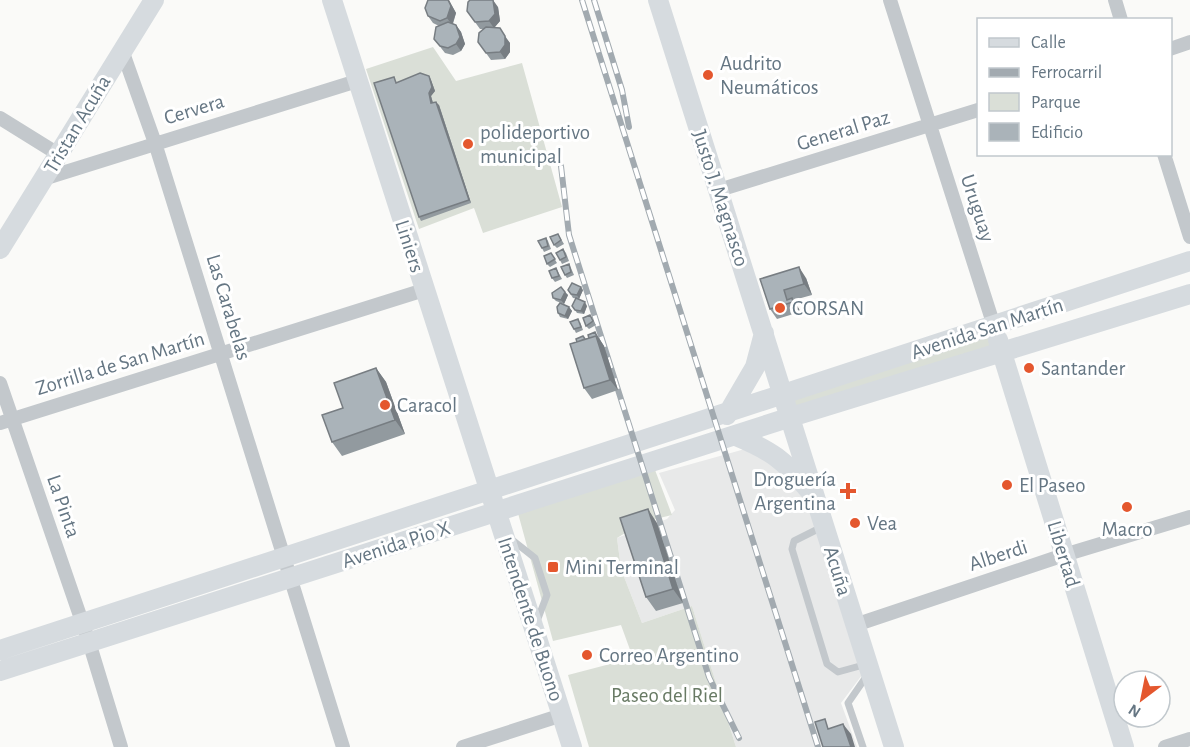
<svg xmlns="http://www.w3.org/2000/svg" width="1190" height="747" viewBox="0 0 1190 747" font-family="'Alegreya Sans',sans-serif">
  <rect width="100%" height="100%" fill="#fafaf8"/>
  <!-- built -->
  <path fill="#e8e9e9" d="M745,449L764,455L808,500L862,675L841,703L857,747H736L692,606L642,623L621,569L617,538L667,519L675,510L659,473Z"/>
  <!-- green -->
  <path fill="#dadfd7" d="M433,47L456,81L522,63L562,207L483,233L474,208L419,229L366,69Z
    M994,326L1002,353L791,417L784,395Z
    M652,462L672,515L643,522L617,538L621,569L642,623L692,606L736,747H589L568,675L633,658L621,625L553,641L516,506Z"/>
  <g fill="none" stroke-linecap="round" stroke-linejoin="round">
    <!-- lane -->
    <path stroke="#c3c8cc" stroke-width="7" d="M822,527L794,541L792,549L827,664L838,672L867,664
      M511,539L535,558L547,595L537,621
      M863,747L848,703L868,674"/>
    <!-- street -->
    <path stroke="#c3c8cc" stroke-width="14" d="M890,0L994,326
      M1115,0L1121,20
      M1170,49L1190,42
      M122,50L155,143L343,747
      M0,118L58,154
      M1164,154L1190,237
      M43,179L357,81
      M719,190L978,110
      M0,383L89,642L121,747
      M0,423L424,290
      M855,625L1064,555L1190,517
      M463,747L562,715
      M1165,747L1190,739"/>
    <!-- secondary -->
    <path stroke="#d6dbdf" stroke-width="20" d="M332,0L572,747
      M658,0L894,747
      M0,249L154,0
      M998,340L1124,747
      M727,415L755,367L764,333
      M736,436C772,451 784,460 809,490
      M0,650L1190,261
      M0,671L791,417L1190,294"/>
    <defs>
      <path id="rail" d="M582,0L818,747
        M594,0L622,90L629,127
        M561,166L569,235L709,677L739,738"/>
    </defs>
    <!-- rail casing -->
    <use href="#rail" stroke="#a2aab0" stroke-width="6"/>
    <!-- rail -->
    <use href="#rail" stroke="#fff" stroke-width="4" stroke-dasharray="11" stroke-linecap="butt"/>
  </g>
  <!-- wall -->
  <path fill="#929a9f" d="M452,6L456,13L453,24L456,25L461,32L465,44L461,51L453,55L445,53L434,39L439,26L433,23L428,16Z
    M498,7L500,21L494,28L510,43V52L505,59L491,60L478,42L484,29H480L467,11Z
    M429,76L431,80L435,91L431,96L433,103L439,105L471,203L421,221L419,217L396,81L397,83Z
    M558,234L564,244L557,248L554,245Z
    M546,238L548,241L551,249L544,252L542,248Z
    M563,249L566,253L569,261L562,264L560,260Z
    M551,253L557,263L550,267L547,264Z
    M569,264L571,268L574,275L567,278L565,275Z
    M556,268L562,279L555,282L552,278Z
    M806,278L812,295L794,300L799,309L800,312L777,319L770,309L760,279Z
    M568,290H583L579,299L573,298Z
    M565,292L568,295L564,304L556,301L553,298Z
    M572,306H587L584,314L577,313Z
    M569,307L572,311L568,319L560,317L558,313Z
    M590,315L596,325L589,329L586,326Z
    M580,322L583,330L576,333L574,329Z
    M595,332L604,346L618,390L592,399L584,388L585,339L589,338Z
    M376,368L386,382L405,434L342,456L332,442L343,408Z
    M657,523L683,603L656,611L646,597Z"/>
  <!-- shaded-wall -->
  <path fill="#777d82" d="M449,0L456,13L452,25L447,18Z
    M493,0L498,7L500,21L494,28L489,21Z
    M456,25L461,32L465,44L461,51L456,44Z
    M505,36L510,43V52L505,59L500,52Z
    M429,76L431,80L435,91L431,96L434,107L431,103L429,93Z
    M436,102L439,105L471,203L469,200Z
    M799,267L806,278L812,295L804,284Z
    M581,287L583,290L579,299L577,295Z
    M565,292L568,295L564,304L561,300Z
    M792,298L799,309L800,312L793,302Z
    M585,302L587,306L584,314L581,311Z
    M569,307L572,311L568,319L565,316Z
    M595,332L604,346L618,390L610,380Z
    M376,368L386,382L405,434L395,420Z
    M648,509L657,523L683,603L673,589Z
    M843,724L851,734L855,747H851Z"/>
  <!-- building -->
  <path fill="#aab3b9" stroke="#777d82" stroke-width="1.5" d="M428,0H448L451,6L447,18L440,21L428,16L425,8Z
    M470,0H493L495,14L489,21L475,22L467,11L468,2Z
    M448,22L456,25L460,37L456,44L448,48L440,46L434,39L436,27Z
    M486,27L500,28L505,36V45L500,52L486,53L478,42L479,33Z
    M420,73L429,76L432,87L429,93L431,103L436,102L469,200L419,217L374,83L394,77L396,83Z
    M558,234L561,240L554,245L550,237Z
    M546,238L548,246L542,248L538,241Z
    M563,249L566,257L560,260L556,253Z
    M551,253L555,259L547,264L544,256Z
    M569,264L571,272L565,275L561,267Z
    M799,267L804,284L784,290L787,300L792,298L793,302L770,309L760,279Z
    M556,268L559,276L552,278L549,271Z
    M572,283L581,287L577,295L571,294L568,290Z
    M561,287L565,292L561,300L553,298L552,293Z
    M576,298L585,302L581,311L575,310L572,306Z
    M560,303L569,307L565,316L558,313L557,307Z
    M590,315L593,321L586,326L583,318Z
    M578,319L581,327L574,329L570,322Z
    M595,332L597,337L596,336L589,338L588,335Z
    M583,336L585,339L577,342L576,339Z
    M596,336L610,380L584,388L570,344Z
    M376,368L395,420L332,442L322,415L343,408L334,383Z
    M648,509L673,589L646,597L620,518Z
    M825,719L828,729L843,724L851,747H823L815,722Z"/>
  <!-- markers -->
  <g fill="#e4572e" stroke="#fff" stroke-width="2">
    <circle cx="708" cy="75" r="6"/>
    <circle cx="468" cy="144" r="6"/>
    <circle cx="780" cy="308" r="6"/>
    <circle cx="1029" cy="368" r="6"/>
    <circle cx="385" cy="405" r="6"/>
    <circle cx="1007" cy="485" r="6"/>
    <path d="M845 482h6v6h6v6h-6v6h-6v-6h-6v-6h6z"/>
    <circle cx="1127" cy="507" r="6"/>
    <circle cx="855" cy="523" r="6"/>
    <rect x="547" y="561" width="12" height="12" rx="3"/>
    <circle cx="587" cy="655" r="6"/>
  </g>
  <g text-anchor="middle" stroke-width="6" stroke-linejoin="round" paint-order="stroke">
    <!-- poi labels -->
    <g font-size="21" fill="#657683" stroke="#fff" text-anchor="start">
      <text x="720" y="70">Audrito<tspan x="720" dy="24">Neumáticos</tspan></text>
      <text x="480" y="139">polideportivo<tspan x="480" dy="24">municipal</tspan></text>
      <text x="792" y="315">CORSAN</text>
      <text x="1041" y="375">Santander</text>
      <text x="397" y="412">Caracol</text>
      <text x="836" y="486" text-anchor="end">Droguería<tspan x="836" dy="24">Argentina</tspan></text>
      <text x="1019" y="492">El Paseo</text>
      <text x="867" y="530">Vea</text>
      <text x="1127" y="536" text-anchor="middle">Macro</text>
      <text x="565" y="574">Mini Terminal</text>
      <text x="599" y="662">Correo Argentino</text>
    </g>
    <!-- street labels -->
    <g font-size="21" fill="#657683" stroke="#fff">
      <text transform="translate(194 109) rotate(-17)" y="7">Cervera</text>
      <text transform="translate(77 124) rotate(-59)" y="7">Tristan Acuña</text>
      <text transform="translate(843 130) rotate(-17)" y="7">General Paz</text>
      <text transform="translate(721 198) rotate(72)" y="7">Justo J. Magnasco</text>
      <text transform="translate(978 208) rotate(72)" y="7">Uruguay</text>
      <text transform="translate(410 246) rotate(72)" y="7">Liniers</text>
      <text transform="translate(229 307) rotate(73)" y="7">Las Carabelas</text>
      <text transform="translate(987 328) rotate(-18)" y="7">Avenida San Martín</text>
      <text transform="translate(120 363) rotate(-17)" y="7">Zorrilla de San Martín</text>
      <text transform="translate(64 506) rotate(71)" y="7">La Pinta</text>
      <text transform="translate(396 544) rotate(-18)" y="7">Avenida Pio X</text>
      <text transform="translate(1064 554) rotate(73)" y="7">Libertad</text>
      <text transform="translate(998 555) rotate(-18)" y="7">Alberdi</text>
      <text transform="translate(838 571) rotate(73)" y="7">Acuña</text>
      <text transform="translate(531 619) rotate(72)" y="7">Intendente de Buono</text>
    </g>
    <!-- park labels -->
    <g font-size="21" fill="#687a64" stroke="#fff">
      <text x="667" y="702">Paseo del Riel</text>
    </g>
  </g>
  <!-- legend -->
  <rect x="977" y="18" width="195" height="138" fill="#ffffff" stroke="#c1c8cd" stroke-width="1.5"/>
  <rect x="989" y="38" width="30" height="9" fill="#d6dbdf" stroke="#c1c8cd" stroke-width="1.5"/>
  <text x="1031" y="48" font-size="18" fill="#657683">Calle</text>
  <rect x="989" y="68" width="30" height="9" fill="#a2aab0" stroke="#c1c8cd" stroke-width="1.5"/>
  <text x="1031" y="78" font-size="18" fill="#657683">Ferrocarril</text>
  <rect x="989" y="93" width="30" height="18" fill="#dadfd7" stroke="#c1c8cd" stroke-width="1.5"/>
  <text x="1031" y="108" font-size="18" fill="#657683">Parque</text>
  <rect x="989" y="123" width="30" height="18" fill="#aab3b9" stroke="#c1c8cd" stroke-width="1.5"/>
  <text x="1031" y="138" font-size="18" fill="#657683">Edificio</text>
  <!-- north arrow -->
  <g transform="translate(1142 699) rotate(212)"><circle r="28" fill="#ffffff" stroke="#c1c8cd" stroke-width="1.5"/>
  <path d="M0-4.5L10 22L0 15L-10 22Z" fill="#e4572e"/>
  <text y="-9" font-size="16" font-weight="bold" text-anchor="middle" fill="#657683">N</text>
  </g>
</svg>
